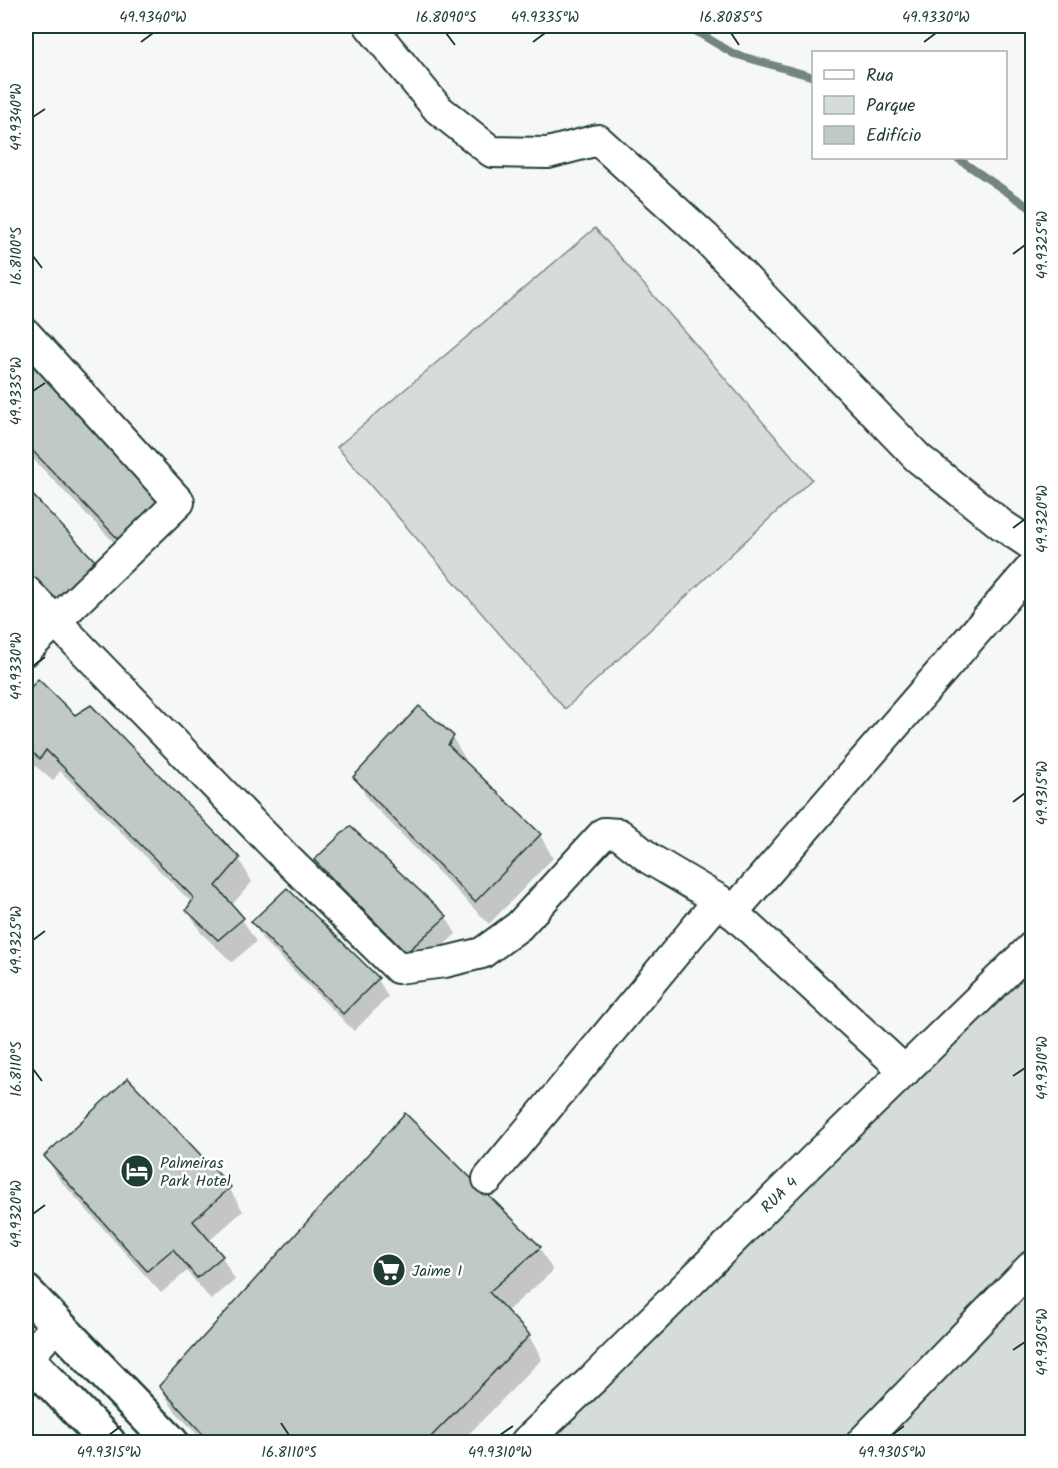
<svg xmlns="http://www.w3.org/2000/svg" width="1058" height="1468" viewBox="0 0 1058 1468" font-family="Kalam,sans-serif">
  <rect width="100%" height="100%" fill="#f6f7f7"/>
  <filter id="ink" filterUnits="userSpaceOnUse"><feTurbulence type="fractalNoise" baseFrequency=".0167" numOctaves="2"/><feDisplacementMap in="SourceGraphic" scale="12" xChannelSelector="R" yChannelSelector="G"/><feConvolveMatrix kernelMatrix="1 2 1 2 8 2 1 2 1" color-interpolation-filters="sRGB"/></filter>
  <g filter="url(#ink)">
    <!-- green -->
    <path fill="#d6dcdb" stroke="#7a8c88" stroke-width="1.5" d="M595,228L812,479L565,709L337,447Z
      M1032,943V1442H547L905,1071Z"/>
    <!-- shadow -->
    <path fill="#0003" d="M29,361L135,564L26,452V364Z
      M26,490L97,565L111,588L71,630L26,584Z
      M26,615L36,625L49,648L26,673Z
      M38,682L75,717L239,859L252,882L231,906L242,919L256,942L232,962L201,933L188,910L192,903L60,771L53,781L26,758V696Z
      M452,737L466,760L464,763L540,835L553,858L489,924L368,800L355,777Z
      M316,860L446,917L456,934L417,969L326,878Z
      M253,922L378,979L388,997L354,1031L263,940Z
      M46,1156L229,1188L243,1211L209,1241L222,1257L235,1280L211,1300L187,1271L161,1293L59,1179Z
      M540,1248L553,1271L506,1312L529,1336L542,1359L461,1442H204L174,1410L160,1387Z"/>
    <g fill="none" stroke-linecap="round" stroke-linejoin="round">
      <!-- stream -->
      <path stroke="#72857f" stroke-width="8" d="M687,26L734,54L814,77
        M957,158L1032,209"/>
    </g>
    <!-- building -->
    <path fill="#c0c9c6" stroke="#1f3d34" stroke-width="1.5" d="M29,359L163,498L121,542L26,444V362Z
      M26,488L98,564L57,608L26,576Z
      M26,613L37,625L26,637Z
      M38,679L75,715L91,705L240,858L216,886L244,918L218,940L186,910L194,898L46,750L40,759L26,747V693Z
      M419,706L454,736L448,745L541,834L475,902L353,777Z
      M350,826L447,916L406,953L314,860Z
      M287,888L379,978L343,1014L251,922Z
      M128,1078L231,1187L193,1221L223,1256L197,1278L173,1249L147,1271L44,1156Z
      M405,1113L541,1247L489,1292L530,1335L426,1442H210L159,1386Z"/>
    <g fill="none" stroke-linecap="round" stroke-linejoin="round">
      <defs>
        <g id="minor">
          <path d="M370,26L438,109L492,152L548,153L598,140L705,237L918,458L1002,525L1032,545"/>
          <path d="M26,334L179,502L26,650"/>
          <path d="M26,591L289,861L398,968L445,962L482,953L519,926L604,833L619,834L650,859L719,900L905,1071"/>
          <path d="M732,913L1032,567"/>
          <path d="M488,1179L719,900"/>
          <path d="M26,1359L57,1325"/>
          <path id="s1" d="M526,1442L594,1378L815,1158L1032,947"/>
          <path d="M862,1442L1032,1266"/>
        </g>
        <path id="major" d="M26,1292L171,1442
          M26,1357L108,1442"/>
      </defs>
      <!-- minor casing -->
      <use href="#minor" stroke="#1f3d34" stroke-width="34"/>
      <!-- major casing -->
      <use href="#major" stroke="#1f3d34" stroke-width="38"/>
      <!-- minor -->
      <use href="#minor" stroke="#fff" stroke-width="30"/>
      <!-- major -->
      <use href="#major" stroke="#fff" stroke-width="33"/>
    </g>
  </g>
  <!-- ticks -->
  <path fill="none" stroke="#1f3d34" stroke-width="2" d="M446,33L455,45M731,33L739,45M141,42L153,33M533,42L545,33M924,42L936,33M33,117L45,109M1013,254L1025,245M33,256L42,268M33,391L45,383M1013,528L1025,519M33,666L45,657M1013,802L1025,793M33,940L45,931M33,1069L42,1081M1013,1076L1025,1068M33,1214L45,1205M1013,1350L1025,1342M281,1423L289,1435M109,1435L121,1426M500,1435L513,1426M892,1435L904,1426"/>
  <!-- icons -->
  <defs>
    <symbol id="hotel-disc" viewBox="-11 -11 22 22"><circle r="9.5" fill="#1f3d34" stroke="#fff"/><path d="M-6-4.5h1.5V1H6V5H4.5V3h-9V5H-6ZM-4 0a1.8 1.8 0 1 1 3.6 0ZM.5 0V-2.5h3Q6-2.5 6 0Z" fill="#fff"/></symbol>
    <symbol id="supermarket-disc" viewBox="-11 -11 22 22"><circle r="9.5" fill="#1f3d34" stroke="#fff"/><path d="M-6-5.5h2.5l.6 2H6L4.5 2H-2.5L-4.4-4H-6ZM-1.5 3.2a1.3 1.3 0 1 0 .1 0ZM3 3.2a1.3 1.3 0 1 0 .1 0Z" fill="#fff"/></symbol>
  </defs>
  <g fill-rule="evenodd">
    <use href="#hotel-disc" x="118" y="1152" width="38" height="38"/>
    <use href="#supermarket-disc" x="370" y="1251" width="38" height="38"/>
  </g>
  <g text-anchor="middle" stroke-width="5" stroke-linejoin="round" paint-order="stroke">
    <!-- poi labels -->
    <g font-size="16" fill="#1f3d34" stroke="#fff" text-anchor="start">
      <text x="160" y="1168">Palmeiras<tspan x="160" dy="18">Park Hotel</tspan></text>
      <text x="412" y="1276">Jaime I</text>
    </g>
    <!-- street labels -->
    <g font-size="16" fill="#1f3d34" stroke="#fff">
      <text dy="6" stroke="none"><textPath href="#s1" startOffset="354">RUA 4</textPath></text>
    </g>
  </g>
  <!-- margin -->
  <rect width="1058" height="1468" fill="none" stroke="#fff" stroke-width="66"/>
  <!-- legend -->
  <rect x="812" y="51" width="195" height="108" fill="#ffffff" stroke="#a5b1ae" stroke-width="1.5"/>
  <rect x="824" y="70" width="30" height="9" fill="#ffffff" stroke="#a5b1ae" stroke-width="1.5"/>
  <text x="866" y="81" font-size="18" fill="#1f3d34">Rua</text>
  <rect x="824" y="96" width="30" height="18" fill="#d6dcdb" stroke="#a5b1ae" stroke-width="1.5"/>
  <text x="866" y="111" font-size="18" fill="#1f3d34">Parque</text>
  <rect x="824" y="126" width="30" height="18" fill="#c0c9c6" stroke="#a5b1ae" stroke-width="1.5"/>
  <text x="866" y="141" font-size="18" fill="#1f3d34">Edifício</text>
  <rect x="33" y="33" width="992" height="1402" fill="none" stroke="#1f3d34" stroke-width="2"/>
  <g font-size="15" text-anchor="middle" fill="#1f3d34">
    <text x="153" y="22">49.9340°W</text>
    <text x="446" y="22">16.8090°S</text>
    <text x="545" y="22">49.9335°W</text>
    <text x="731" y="22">16.8085°S</text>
    <text x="936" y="22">49.9330°W</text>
    <text transform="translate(16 117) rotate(-90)" y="5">49.9340°W</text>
    <text transform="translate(1042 245) rotate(-90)" y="5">49.9325°W</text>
    <text transform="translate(16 256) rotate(-90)" y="5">16.8100°S</text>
    <text transform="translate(16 391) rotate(-90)" y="5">49.9335°W</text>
    <text transform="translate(1042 519) rotate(-90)" y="5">49.9320°W</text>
    <text transform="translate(16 666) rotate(-90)" y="5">49.9330°W</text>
    <text transform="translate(1042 793) rotate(-90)" y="5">49.9315°W</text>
    <text transform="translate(16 940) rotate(-90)" y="5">49.9325°W</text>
    <text transform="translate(1042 1068) rotate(-90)" y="5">49.9310°W</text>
    <text transform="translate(16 1069) rotate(-90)" y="5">16.8110°S</text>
    <text transform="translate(16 1214) rotate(-90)" y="5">49.9320°W</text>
    <text transform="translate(1042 1342) rotate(-90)" y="5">49.9305°W</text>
    <text x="109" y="1457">49.9315°W</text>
    <text x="289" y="1457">16.8110°S</text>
    <text x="500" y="1457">49.9310°W</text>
    <text x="892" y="1457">49.9305°W</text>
  </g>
</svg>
